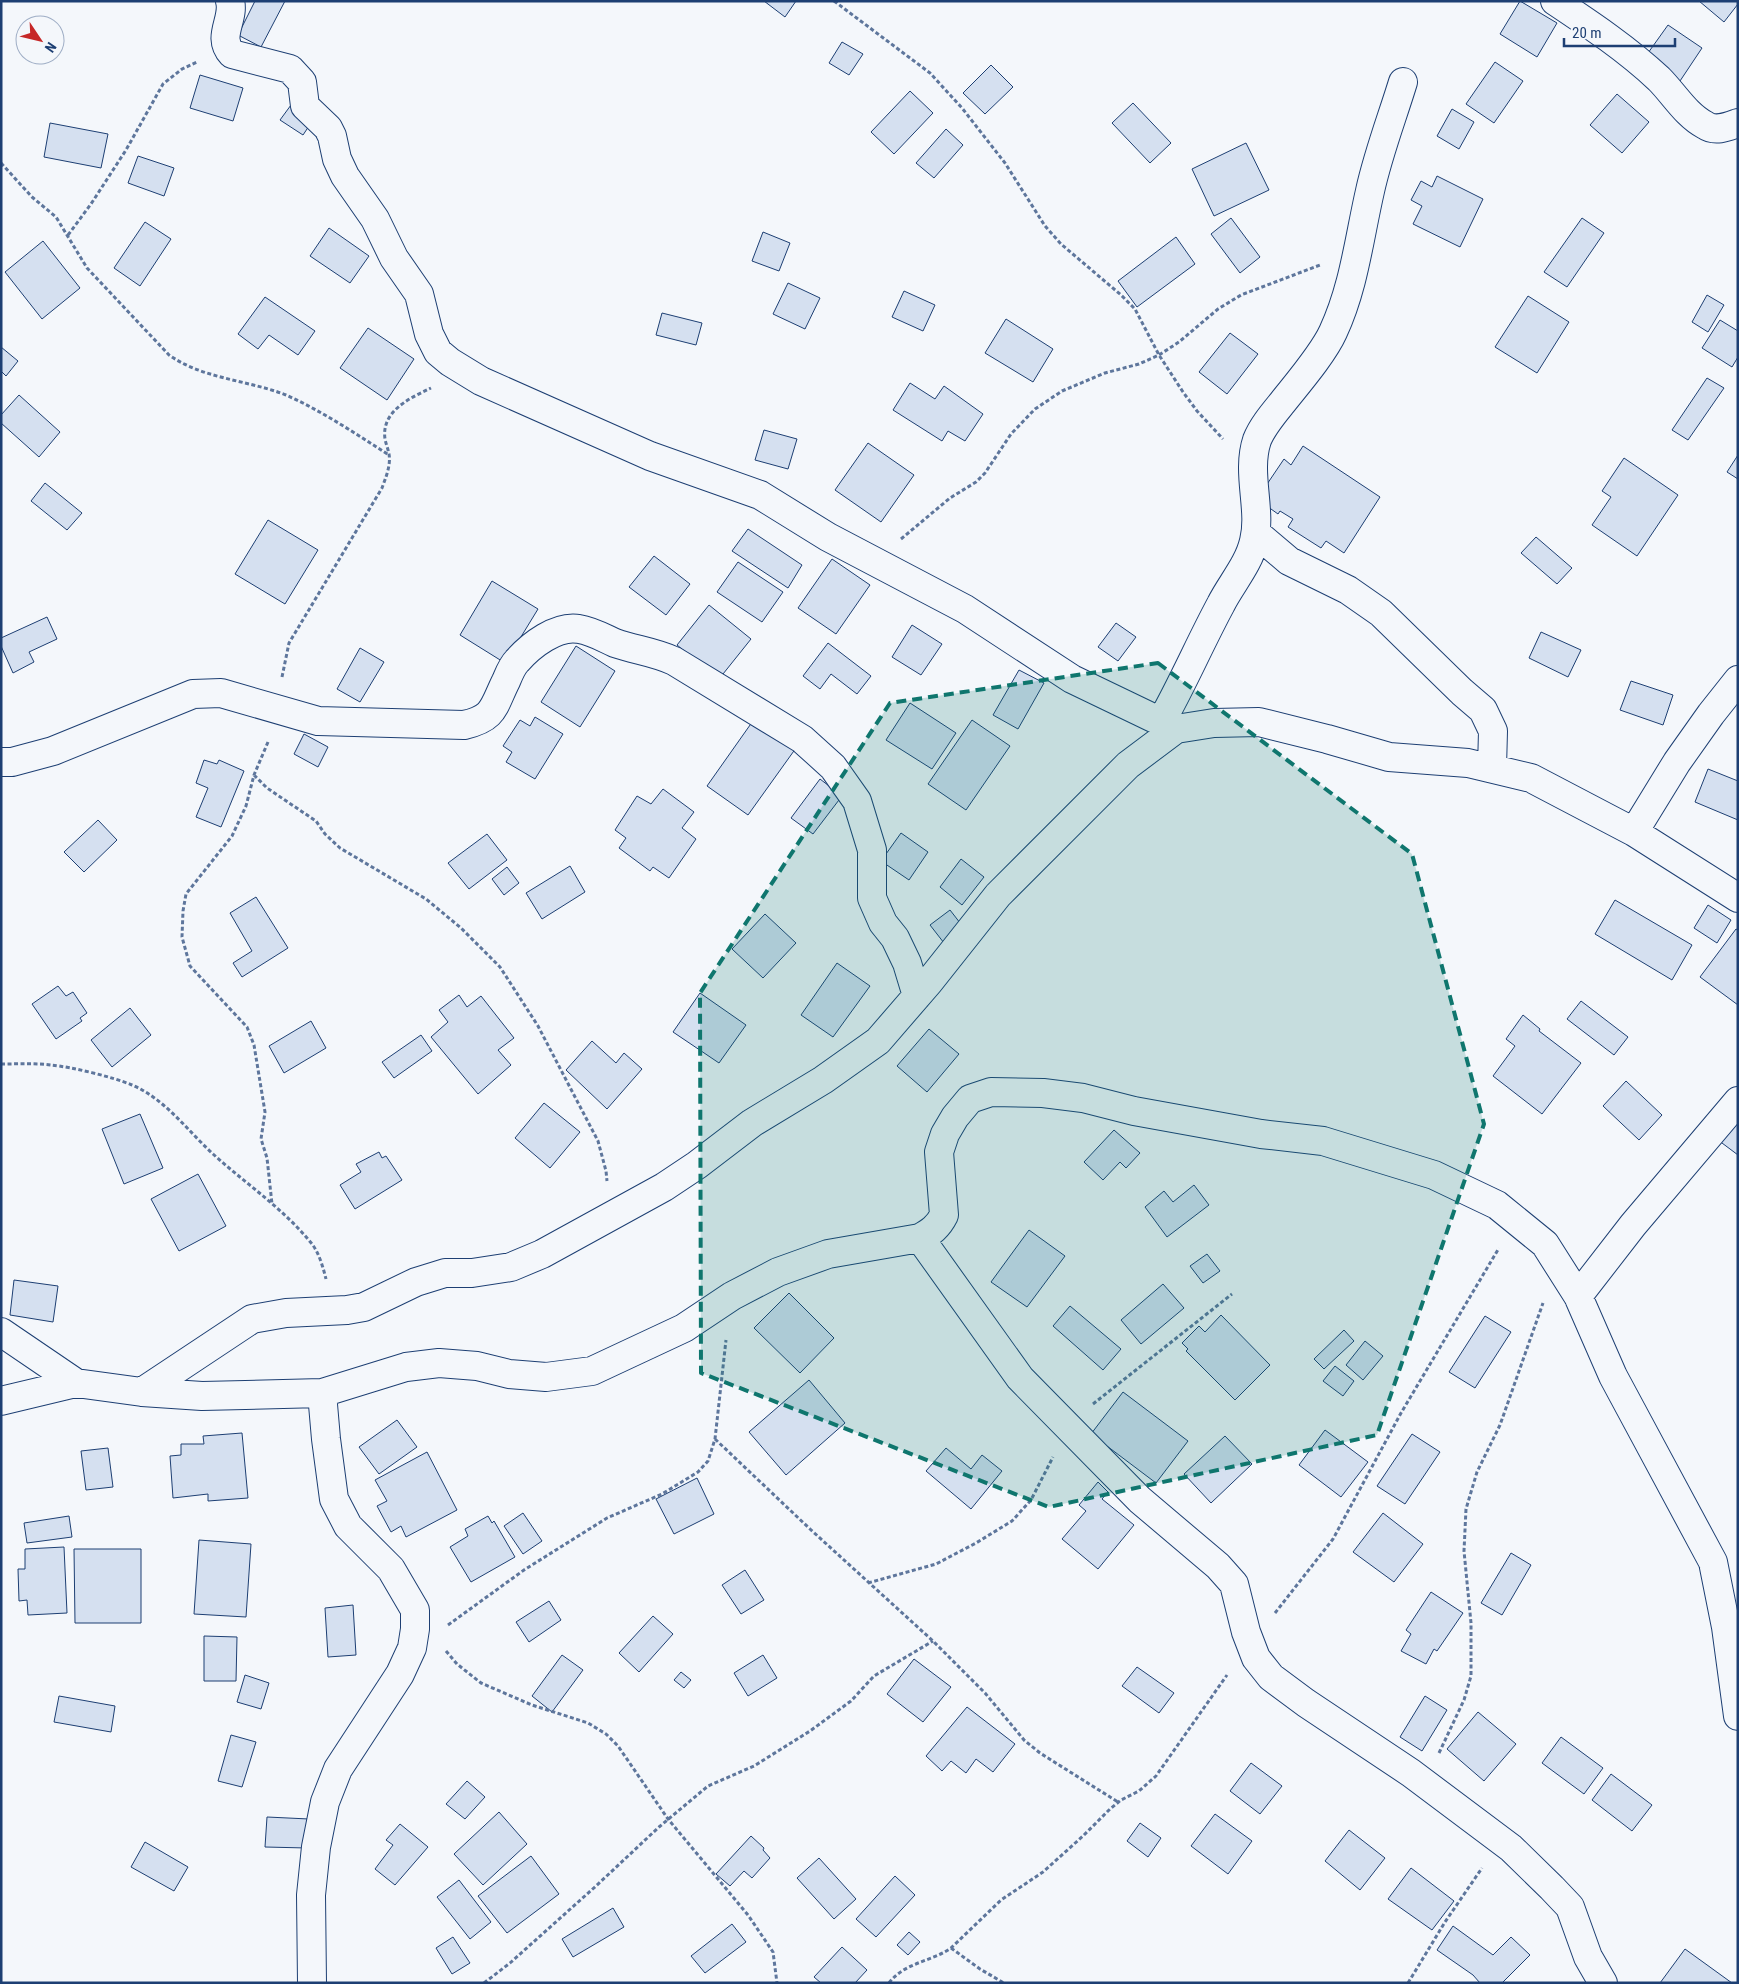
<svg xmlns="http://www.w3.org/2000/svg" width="1739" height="1984" viewBox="0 0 1739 1984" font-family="'Roboto Condensed',sans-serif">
  <rect width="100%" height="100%" fill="#f4f7fb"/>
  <!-- building -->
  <path fill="#d5e0f0" stroke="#1d3f73" d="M255,1H285L261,47L238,35Z
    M764,1H796L785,17Z
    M1520,1L1557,23L1537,57L1500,34Z
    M1699,1H1738V4L1724,22Z
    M1668,25L1702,48L1678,84L1643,60Z
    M842,42L863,54L849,75L829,63Z
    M1495,62L1523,81L1494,123L1466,104Z
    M991,65L1013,87L985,114L963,93Z
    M200,75L243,88L233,121L190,108Z
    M910,91L933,113L894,154L871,132Z
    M1617,94L1649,122L1622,153L1590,125Z
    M1133,103L1171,143L1150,163L1112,123Z
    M291,105L313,120L303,135L280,120Z
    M1452,109L1474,122L1459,149L1437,136Z
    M50,123L108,134L101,168L44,157Z
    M946,129L963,145L934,178L916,163Z
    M1246,143L1269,190L1214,216L1192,169Z
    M138,156L174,168L164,196L128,183Z
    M1437,176L1483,199L1460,247L1413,224L1422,206L1411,200L1421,181L1432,187Z
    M1231,218L1260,257L1240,273L1211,234Z
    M1582,218L1604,233L1567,287L1544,272Z
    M145,222L171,239L140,286L114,268Z
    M329,228L369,256L350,283L310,256Z
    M763,232L790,243L779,271L752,261Z
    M1176,237L1195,264L1137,307L1118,281Z
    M43,241L80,288L42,319L5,272Z
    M788,283L820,298L805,329L773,314Z
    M904,291L935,305L923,331L892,317Z
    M1707,295L1724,305L1708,332L1692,322Z
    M1528,296L1569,322L1537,373L1495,347Z
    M265,297L315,331L298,355L269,335L258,349L238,334Z
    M662,313L702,323L696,345L656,335Z
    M1006,319L1053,349L1033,382L985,353Z
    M1720,320L1738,331V357L1732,367L1702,348Z
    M368,328L414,359L387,400L340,368Z
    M1230,333L1258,354L1227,394L1199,372Z
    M1,347L18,361L6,376L1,371Z
    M1707,378L1724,388L1688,440L1672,430Z
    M910,383L935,399L944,386L983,414L965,441L948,431L942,441L893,410Z
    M19,395L60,432L39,457L1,423V415Z
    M764,430L797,439L788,469L755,460Z
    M868,443L914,475L881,522L835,490Z
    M1303,446L1380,497L1344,553L1326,541L1321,548L1288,527L1293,519L1280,511L1278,514L1257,499L1284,459L1291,465Z
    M1738,455V479L1727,472Z
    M1624,458L1678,495L1637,556L1592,525L1611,497L1602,491Z
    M45,483L82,513L67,530L31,501Z
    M268,520L318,550L285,604L235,574Z
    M748,529L802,565L788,588L732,551Z
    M1536,537L1572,568L1557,584L1521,553Z
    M654,556L690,584L666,615L629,587Z
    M832,559L870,585L836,634L798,608Z
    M738,562L783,592L762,622L717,592Z
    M492,581L538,609L505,663L460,635Z
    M709,605L751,639L719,679L677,645Z
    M47,617L57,639L29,652L34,662L13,673L1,646V638Z
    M1116,623L1136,637L1118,661L1098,647Z
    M912,625L942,644L921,675L892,657Z
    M1541,632L1581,650L1568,677L1529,658Z
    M828,643L871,676L857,694L831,674L820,689L803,676Z
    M576,646L615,671L580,727L541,702Z
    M360,648L384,662L360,702L337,689Z
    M1019,670L1044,683L1018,729L993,715Z
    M1631,681L1673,695L1663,725L1620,710Z
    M910,703L956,733L932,769L886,740Z
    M535,717L563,734L535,779L506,762L512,752L503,746L520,720L530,726Z
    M755,718L796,748L748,815L707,786Z
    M972,720L1010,746L966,810L928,784Z
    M304,734L328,747L318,767L294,754Z
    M204,760L217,764L219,760L244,771L221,827L196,817L208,788L196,783Z
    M1708,769L1738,781V820L1695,802Z
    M820,779L842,796L813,834L791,818Z
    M663,789L694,812L682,828L696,839L669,878L653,867L650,871L619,848L626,838L615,830L637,796L651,804Z
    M98,820L117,840L84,872L64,852Z
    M901,833L928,852L909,880L881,861Z
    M487,834L507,860L469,889L448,863Z
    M961,859L984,877L962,905L940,887Z
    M570,866L585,892L542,919L526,893Z
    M507,867L519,883L504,895L492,879Z
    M256,897L288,948L242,977L233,963L252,951L230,913Z
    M1615,900L1692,945L1672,980L1595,934Z
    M1708,905L1731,920L1717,943L1694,928Z
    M950,910L964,928L944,943L930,925Z
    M765,914L796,943L763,978L732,949Z
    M1736,929L1738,930V1005L1700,977Z
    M837,963L870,986L833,1037L801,1015Z
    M58,986L66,996L73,992L87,1013L80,1018L82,1021L56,1039L32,1004Z
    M700,993L746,1025L719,1063L673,1032Z
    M459,995L467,1007L481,996L514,1038L498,1050L511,1065L478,1094L431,1037L448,1022L439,1010Z
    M1581,1001L1628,1037L1614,1055L1567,1019Z
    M130,1008L151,1035L112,1067L91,1040Z
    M1523,1015L1540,1029L1539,1031L1581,1063L1542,1114L1493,1076L1515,1046L1506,1039Z
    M311,1021L326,1048L284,1073L269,1046Z
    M929,1029L959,1054L927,1092L897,1066Z
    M421,1035L432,1051L394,1078L382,1062Z
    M592,1041L616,1063L624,1053L642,1069L607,1109L566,1070Z
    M1626,1081L1662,1115L1639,1140L1603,1106Z
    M544,1103L580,1132L550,1168L515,1138Z
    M1738,1113V1155L1718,1140Z
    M140,1114L163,1168L124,1184L102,1129Z
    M1114,1130L1140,1153L1126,1168L1120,1162L1103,1180L1084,1162Z
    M379,1152L382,1158L386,1156L402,1180L355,1209L340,1185L361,1172L356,1164Z
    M198,1174L226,1226L179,1251L151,1199Z
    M1194,1185L1209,1205L1167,1237L1145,1207L1164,1191L1173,1202Z
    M1029,1230L1065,1256L1027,1307L991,1282Z
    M1207,1254L1220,1271L1203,1283L1190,1266Z
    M14,1280L58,1286L53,1322L10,1315Z
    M1163,1284L1184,1308L1141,1344L1121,1320Z
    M789,1293L834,1338L800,1373L754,1328Z
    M1070,1306L1121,1349L1103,1370L1053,1326Z
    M1221,1315L1270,1365L1235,1400L1186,1351L1188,1349L1182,1343L1199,1326L1205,1332Z
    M1485,1316L1511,1332L1475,1388L1449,1372Z
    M1344,1330L1354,1341L1324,1369L1314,1359Z
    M1365,1341L1383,1356L1363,1380L1346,1365Z
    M1335,1366L1354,1381L1343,1396L1323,1381Z
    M809,1380L845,1423L786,1475L749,1432Z
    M1123,1392L1188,1441L1156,1483L1091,1434Z
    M397,1420L417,1447L379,1474L359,1447Z
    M1325,1430L1368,1462L1341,1497L1299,1465Z
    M242,1433L248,1498L208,1501V1494L173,1498L170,1456L181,1455V1444H204L203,1436Z
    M1412,1434L1440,1452L1405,1504L1377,1486Z
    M1225,1436L1252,1464L1211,1503L1184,1474Z
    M108,1448L113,1487L86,1490L81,1451Z
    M946,1448L971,1469L982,1455L1002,1471L971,1509L926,1471Z
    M427,1452L457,1510L406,1537L401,1526L391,1532L377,1506L387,1501L375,1480Z
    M697,1478L714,1514L674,1534L656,1499Z
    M1098,1482L1108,1492L1102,1499L1134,1525L1098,1569L1062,1539L1086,1511L1079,1505Z
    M523,1513L542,1541L523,1554L504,1526Z
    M1383,1513L1423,1544L1394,1582L1353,1552Z
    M69,1516L72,1537L27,1543L24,1523Z
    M488,1516L492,1523L494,1521L515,1557L471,1582L450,1547L468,1536L465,1529Z
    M199,1540L251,1544L246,1617L194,1614Z
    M64,1547L67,1613L28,1615L27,1600L19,1601L18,1569H25V1549Z
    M74,1549H141V1623H75Z
    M1511,1553L1531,1565L1502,1615L1481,1603Z
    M745,1570L764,1600L741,1614L722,1585Z
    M1431,1592L1463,1613L1437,1651L1434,1649L1426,1664L1401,1651L1411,1634L1406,1630Z
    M549,1601L561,1620L529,1642L516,1622Z
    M353,1605L356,1655L328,1657L325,1608Z
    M653,1616L673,1634L639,1672L619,1653Z
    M204,1636L237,1637L236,1681H204Z
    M562,1655L583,1670L552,1712L532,1696Z
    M763,1655L777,1678L748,1696L734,1673Z
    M914,1659L951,1687L923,1722L887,1694Z
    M1137,1667L1174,1693L1159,1713L1122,1686Z
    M681,1672L691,1680L684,1688L674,1680Z
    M245,1675L269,1683L261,1709L237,1702Z
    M59,1696L115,1706L111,1732L54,1722Z
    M1425,1696L1447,1710L1422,1751L1400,1737Z
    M967,1707L1015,1744L993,1772L976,1759L966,1773L951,1761L942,1771L926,1756Z
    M1478,1712L1516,1744L1484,1781L1447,1749Z
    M231,1735L256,1742L242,1787L218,1781Z
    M1561,1737L1603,1768L1584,1794L1542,1763Z
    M1251,1763L1282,1786L1260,1814L1230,1791Z
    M1611,1774L1652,1805L1632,1831L1592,1800Z
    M467,1781L485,1797L465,1819L446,1804Z
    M499,1812L527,1844L483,1885L454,1854Z
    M1215,1814L1252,1841L1228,1874L1191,1846Z
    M267,1817L309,1819L307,1848L265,1847Z
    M1140,1823L1161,1838L1148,1857L1127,1841Z
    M400,1824L428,1847L395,1885L375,1869L393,1845L386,1840Z
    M1349,1830L1385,1858L1360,1890L1325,1861Z
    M751,1836L764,1848L763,1850L770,1858L752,1878L744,1871L730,1886L716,1874Z
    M145,1842L188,1867L174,1891L131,1867Z
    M531,1856L559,1894L507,1933L478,1896Z
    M819,1858L856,1899L834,1919L797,1878Z
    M1411,1868L1454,1901L1432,1930L1388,1899Z
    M895,1876L915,1895L876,1937L856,1919Z
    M459,1880L491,1922L470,1939L437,1897Z
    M613,1908L624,1927L573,1957L562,1939Z
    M732,1924L746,1942L705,1973L691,1956Z
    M1453,1926L1493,1955L1511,1937L1530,1955L1502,1983H1480L1473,1975L1437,1950Z
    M909,1932L920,1942L908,1955L897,1945Z
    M453,1937L470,1963L452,1974L436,1948Z
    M842,1947L867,1970L855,1983H821L814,1977Z
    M1685,1949L1732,1983H1660Z"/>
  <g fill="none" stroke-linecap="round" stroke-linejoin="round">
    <defs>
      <path id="minor" d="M230,1C235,19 216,37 232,54L290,69L302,82L305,106L328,128L332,136L337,159L345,176L375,219L394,258L419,294L429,334L438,352L450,362L481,381L650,456L760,495L828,537L965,609L1072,679L1176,729
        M1555,1C1591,25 1627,49 1659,79C1674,94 1686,115 1705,125C1715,132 1727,127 1738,123
        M1256,533L1289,561L1348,590L1381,613L1462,692L1483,710L1493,731L1492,768
        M1161,722C1183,683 1200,643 1221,604C1231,584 1249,564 1254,541C1262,510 1246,473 1257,440C1262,427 1273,414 1282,403C1297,384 1323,354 1333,332C1354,287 1359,239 1370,191C1378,154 1392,118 1403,82
        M1,762H12L53,751L193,694L221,693L318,721L464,725C495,718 493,707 506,681C509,674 512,666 517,661C531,645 557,625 579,629C592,631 604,638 615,643C635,650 655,652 674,661L802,739L833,767L857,801L872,850V898L883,923L895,938L907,963L917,996
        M1634,832L1677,762L1711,714L1738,680
        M920,1238L1020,1378L1140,1500L1218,1566L1234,1584L1246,1632L1256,1658L1271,1677L1306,1703L1411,1773L1511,1848L1552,1888L1570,1907L1588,1957L1603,1983
        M1578,1296L1633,1225L1738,1101
        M1,1332L76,1383
        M142,1392L252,1319L286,1313L347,1310L364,1307L416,1282L445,1273H472L511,1267L542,1254L664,1187L697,1165L752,1123L823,1080L878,1041L929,982L998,895L1128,765L1176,729L1214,723L1259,722L1327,739L1389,757L1468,763L1531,778L1634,832L1738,898
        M1,1401L76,1383L142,1392L202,1396L322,1393L406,1367L439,1363L477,1366L509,1374L546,1377L592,1371L684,1328L732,1296L778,1272L828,1254L920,1238C931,1232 938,1227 944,1215L939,1152L945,1134L955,1117L970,1099L991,1092L1043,1093L1083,1098L1134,1111L1261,1134L1323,1141L1434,1175L1497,1205L1545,1244L1578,1296L1613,1376L1713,1562L1726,1627L1738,1716
        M312,1983L311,1895L316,1847L325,1802L338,1769L400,1674L412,1648L415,1629V1610L391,1569L348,1526L334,1499L326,1439L322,1393"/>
    </defs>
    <!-- minor casing -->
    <use href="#minor" stroke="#1d3f73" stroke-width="30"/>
    <!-- path -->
    <path stroke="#5e769c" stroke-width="3" stroke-dasharray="4 2.5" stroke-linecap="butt" d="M834,1L930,73L962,108L1005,163L1045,226L1061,244L1121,295L1135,309L1159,355L1183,392L1197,411L1223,439
      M1,163L32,197L56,217L87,268L169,355C203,379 248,380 286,395C322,411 356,434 389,455
      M68,235L91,204L126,150L163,84L182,69L197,62
      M901,539L950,498L976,482L985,473L1011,434L1035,409L1062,391L1105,373L1139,364L1159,355L1179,342L1218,309L1241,295L1320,265
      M282,677L289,643L382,488C386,477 391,465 389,454C388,449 386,444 385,439C381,411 410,398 431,388
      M268,742L254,775L246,806L232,836L186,894L183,911L182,937L190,966L247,1027L254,1045L265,1112L261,1139L267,1158L272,1204
      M254,775L267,788L316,821L325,834L340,848L426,899L461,928L500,967L538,1026L598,1141L606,1171L607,1181
      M1,1064C18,1064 35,1063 51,1065C72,1067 113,1077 132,1085C165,1099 187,1130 213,1154C246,1184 284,1209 312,1244C319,1253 323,1267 326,1279
      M1093,1404L1232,1294
      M715,1439L810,1529L933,1641L985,1693L1024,1740L1040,1753L1118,1802
      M868,1583L936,1564L976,1543L1012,1521L1031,1500L1053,1457
      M1275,1613L1333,1539L1401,1413L1499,1248
      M448,1625L524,1570L607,1518L662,1494L698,1472L708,1461L715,1439L726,1340
      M446,1651L457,1664L481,1683L532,1705L588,1723L606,1734L618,1746L668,1819L748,1915L773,1952L777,1983
      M1439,1753L1464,1700L1471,1676V1623L1464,1551L1466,1509L1477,1472L1500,1425L1543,1303
      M951,1948L980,1969L1004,1983
      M484,1983L510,1963L596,1886L659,1827L708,1786L754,1766L810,1731L851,1701L874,1676L933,1641
      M889,1983C905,1962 931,1962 951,1948L1001,1900L1043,1872L1083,1836L1110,1809L1121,1800L1139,1791L1156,1776L1227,1675
      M1408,1983L1445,1922L1482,1868"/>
    <!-- minor -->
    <use href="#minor" stroke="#f4f7fb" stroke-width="28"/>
  </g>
  <!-- marked area -->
  <path fill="#0f766e" fill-opacity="0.2" stroke="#0f766e" stroke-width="4" stroke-dasharray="10 6" stroke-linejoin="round" d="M1158,663L1412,854L1484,1124L1377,1435L1049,1507L701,1373L700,993L890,703Z"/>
  <!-- border -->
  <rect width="1739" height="1984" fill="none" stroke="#1d3f73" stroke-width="5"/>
  <!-- north arrow -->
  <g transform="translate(40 40) rotate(125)"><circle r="24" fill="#f4f7fb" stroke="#9eadc5"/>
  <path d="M0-4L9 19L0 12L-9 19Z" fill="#c62828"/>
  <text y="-8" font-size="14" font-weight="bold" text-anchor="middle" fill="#1d3f73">N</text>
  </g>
  <!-- scale -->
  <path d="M1564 38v8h111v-8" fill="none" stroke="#1d3f73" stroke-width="2.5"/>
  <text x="1572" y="38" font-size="15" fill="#1d3f73" stroke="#f4f7fb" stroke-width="4" paint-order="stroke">20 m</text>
</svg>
